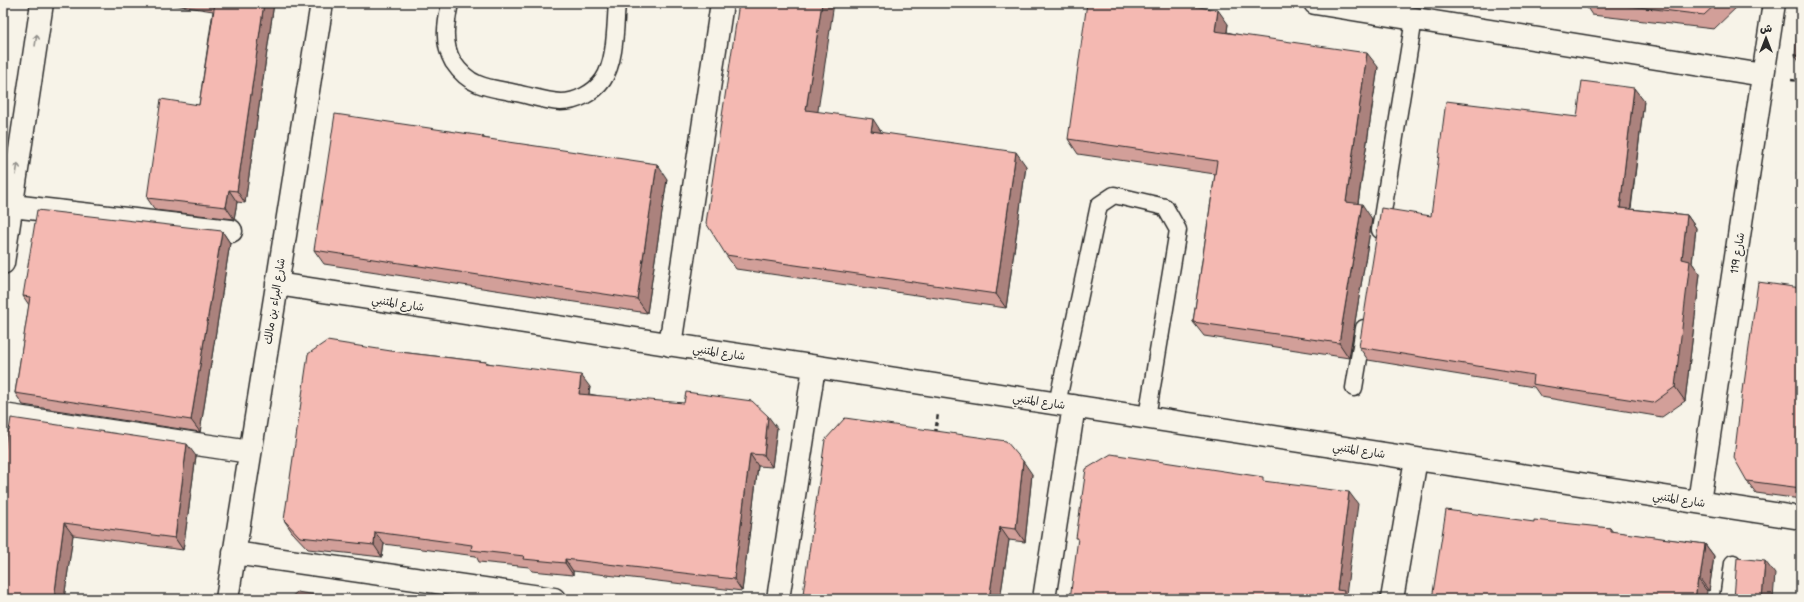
<svg xmlns="http://www.w3.org/2000/svg" width="1804" height="602" viewBox="0 0 1804 602" font-family="'Balsamiq Sans','Playpen Sans Arabic',sans-serif">
  <rect width="100%" height="100%" fill="#f7f3e8"/>
  <filter id="ink" filterUnits="userSpaceOnUse"><feTurbulence type="fractalNoise" baseFrequency=".025" numOctaves="2"/><feDisplacementMap in="SourceGraphic" scale="8" xChannelSelector="R" yChannelSelector="G"/><feConvolveMatrix kernelMatrix="1 2 1 2 8 2 1 2 1" color-interpolation-filters="sRGB"/></filter>
  <g filter="url(#ink)">
    <g fill="none" stroke-linecap="round" stroke-linejoin="round">
      <defs>
        <path id="service" d="M450,3C446,23 442,43 453,62C459,71 468,80 478,84C490,89 504,90 516,93C531,96 546,101 561,102C576,102 594,93 603,80C616,61 615,26 617,3
          M1380,230L1414,19
          M1354,388L1364,328
          M1057,404L1099,205L1114,195L1165,207L1178,230L1147,417
          M1728,599L1733,563"/>
        <path id="minor" d="M1315,3L1763,75
          M12,206L231,231
          M3,263L42,3
          M277,284L1801,518
          M670,345L722,3
          M3,415L250,452
          M1699,502L1774,3
          M234,553L554,599
          M227,599L322,3
          M778,599L814,367
          M1044,599L1074,406
          M1392,599L1416,459"/>
      </defs>
      <!-- service casing -->
      <use href="#service" stroke="#2b2b2b" stroke-width="19"/>
      <!-- minor casing -->
      <use href="#minor" stroke="#2b2b2b" stroke-width="25"/>
      <!-- path -->
      <path stroke="#2b2b2b" stroke-width="2.5" stroke-dasharray="4 3" stroke-linecap="butt" d="M1791,80L1801,81
        M935,433L938,414"/>
      <!-- service -->
      <use href="#service" stroke="#f7f3e8" stroke-width="16"/>
      <!-- minor -->
      <use href="#minor" stroke="#f7f3e8" stroke-width="22"/>
    </g>
    <!-- wall -->
    <path fill="#d29f99" stroke="#2b2b2b" d="M162,3H274L245,203L237,202L234,219L155,210L147,198L199,105L213,11Z
      M1584,3H1740L1739,5L1714,29L1592,15Z
      M1228,24L1227,32L1378,67L1358,204L1372,219L1349,358L1204,336L1193,322L1215,174L1078,154L1068,139Z
      M1795,55L1801,56V65Z
      M1644,101L1631,209L1687,215L1696,228L1692,263L1700,274L1685,401L1662,417L1541,397L1534,387L1368,360L1359,347L1431,216L1577,117Z
      M818,112L882,133L1026,166L1006,308L736,269L726,255Z
      M483,136L484,138L667,179L647,313L324,264L314,250Z
      M1801,145V180L1797,174Z
      M222,231L230,243L200,432L23,405L15,393L29,305L23,296Z
      M1801,288V499L1756,493L1747,481Z
      M391,351L486,362L488,363L590,387L589,394L777,428L772,467L758,466L742,591L573,571V575L532,571L529,567L479,562L476,556L384,544L382,557L308,549L292,532L284,520Z
      M7,431L196,456L183,550L73,535L64,599Z
      M1032,474L1025,542L1009,540L1000,599H806L803,594Z
      M1534,522L1610,528L1613,532L1705,544L1714,556L1709,591Z"/>
    <!-- shaded-wall -->
    <path fill="#ab827d" stroke="#2b2b2b" d="M264,3H274L245,203L237,191Z
      M822,3H834L816,124L806,110Z
      M1218,10L1228,24L1225,45L1215,31Z
      M1367,53L1378,67L1356,216L1346,202Z
      M1634,88L1644,101L1629,221L1620,208Z
      M873,119L882,133L871,131Z
      M1016,152L1026,166L1006,308L996,294Z
      M657,164L667,179L647,313L637,299Z
      M229,190L237,202L234,219L226,207Z
      M1362,204L1372,219L1349,358L1339,343Z
      M1687,215L1696,228L1692,263L1700,274L1685,401L1675,387L1682,259Z
      M222,231L230,243L200,432L191,420Z
      M581,375L590,387L587,405L579,394Z
      M768,416L777,428L772,467L764,455Z
      M187,444L196,456L183,550L175,538Z
      M750,454L758,466L742,591L734,579Z
      M1023,461L1032,474L1025,542L1016,529Z
      M1349,492L1358,504L1346,595L1349,599H1343L1337,590Z
      M64,523L73,535L64,599H54Z
      M1000,527L1009,540L1000,599H989Z
      M375,532L384,544L382,557L374,545Z
      M1705,544L1714,556L1709,591L1700,579Z
      M565,559L573,571V575L565,563Z
      M1765,561L1775,574L1773,599H1762Z
      M1698,579L1707,591L1706,599H1695Z"/>
    <!-- building -->
    <path fill="#f4b9b2" stroke="#2b2b2b" d="M215,3H264L237,191L229,190L226,207L147,198L161,99L199,105Z
      M739,3H822L806,110L873,119L871,131L1016,152L996,294L726,255L706,223Z
      M1087,3H1173L1218,10L1215,31L1367,53L1346,202L1362,204L1339,343L1193,322L1217,161L1068,139Z
      M1605,3H1717L1704,15Z
      M1798,20H1801V56L1795,55Z
      M1582,81L1634,88L1620,208L1687,215L1682,259L1690,261L1675,387L1653,403L1532,384L1533,375L1359,347L1381,208L1431,216L1446,101L1577,117Z
      M335,114L483,136L482,138L657,164L637,299L314,250Z
      M1801,145V175L1797,174Z
      M37,210L222,231L191,420L15,393L30,297L23,296Z
      M1758,282L1801,288V488L1747,481L1734,458L1743,383L1744,384Z
      M327,341L391,351L486,362V363L581,375L579,394L684,403L686,392L752,401L768,416L764,455L750,454L734,579L565,559V563L523,559L524,556L471,550L472,545L375,532L374,545L300,537L284,520L308,354Z
      M11,418L187,444L175,538L64,523L54,599H3V461L7,431H9Z
      M845,418L1006,441L1023,461L1016,529L1000,527L989,599H813L814,596L803,594L825,440Z
      M1111,454L1263,477V481L1349,492L1337,590L1344,591L1343,599H1070L1078,538H1076L1086,469Z
      M1446,510L1534,522V520L1610,528V531L1705,544L1700,579H1698L1695,599H1432Z
      M1737,558L1765,561L1762,599H1734Z
      M297,592L341,599H289Z"/>
    <!-- one-way arrows -->
    <defs><path id="oneway-shaft" d="M-6 0H5M1.5-3L5.5 0L1.5 3" fill="none" stroke-width="1.6" stroke-linecap="round" stroke-linejoin="round"/></defs>
    <g stroke="#918f8a">
      <use href="#oneway-shaft" transform="translate(36 40) rotate(-81)"/>
      <use href="#oneway-shaft" transform="translate(17 169) rotate(-81)"/>
    </g>
  </g>
  <g text-anchor="middle" stroke-width="3.5" stroke-linejoin="round" paint-order="stroke">
    <!-- street labels -->
    <g font-size="11" fill="#2b2b2b" stroke="#f7f3e8">
      <text transform="translate(1737 253) rotate(-81)" y="4">شارع 119</text>
      <text transform="translate(274 301) rotate(-81)" y="4">شارع البراء بن مالك</text>
      <text transform="translate(398 303) rotate(9)" y="4">شارع المتنبي</text>
      <text transform="translate(719 352) rotate(9)" y="4">شارع المتنبي</text>
      <text transform="translate(1039 401) rotate(9)" y="4">شارع المتنبي</text>
      <text transform="translate(1359 450) rotate(9)" y="4">شارع المتنبي</text>
      <text transform="translate(1679 499) rotate(9)" y="4">شارع المتنبي</text>
    </g>
  </g>
  <!-- margin -->
  <rect width="1804" height="602" fill="none" stroke="#f7f3e8" stroke-width="16"/>
  <rect x="8" y="8" width="1788" height="586" fill="none" stroke="#2b2b2b" stroke-width="1.5" filter="url(#ink)"/>
  <!-- north arrow -->
  <g transform="translate(1766 38)" stroke="#f7f3e8" stroke-width="3" paint-order="stroke">
  <path d="M0-3L7 15L0 10L-7 15Z" fill="#2b2b2b"/>
  <text y="-6" font-size="11" font-weight="bold" text-anchor="middle" fill="#2b2b2b">ش</text>
  </g>
</svg>
